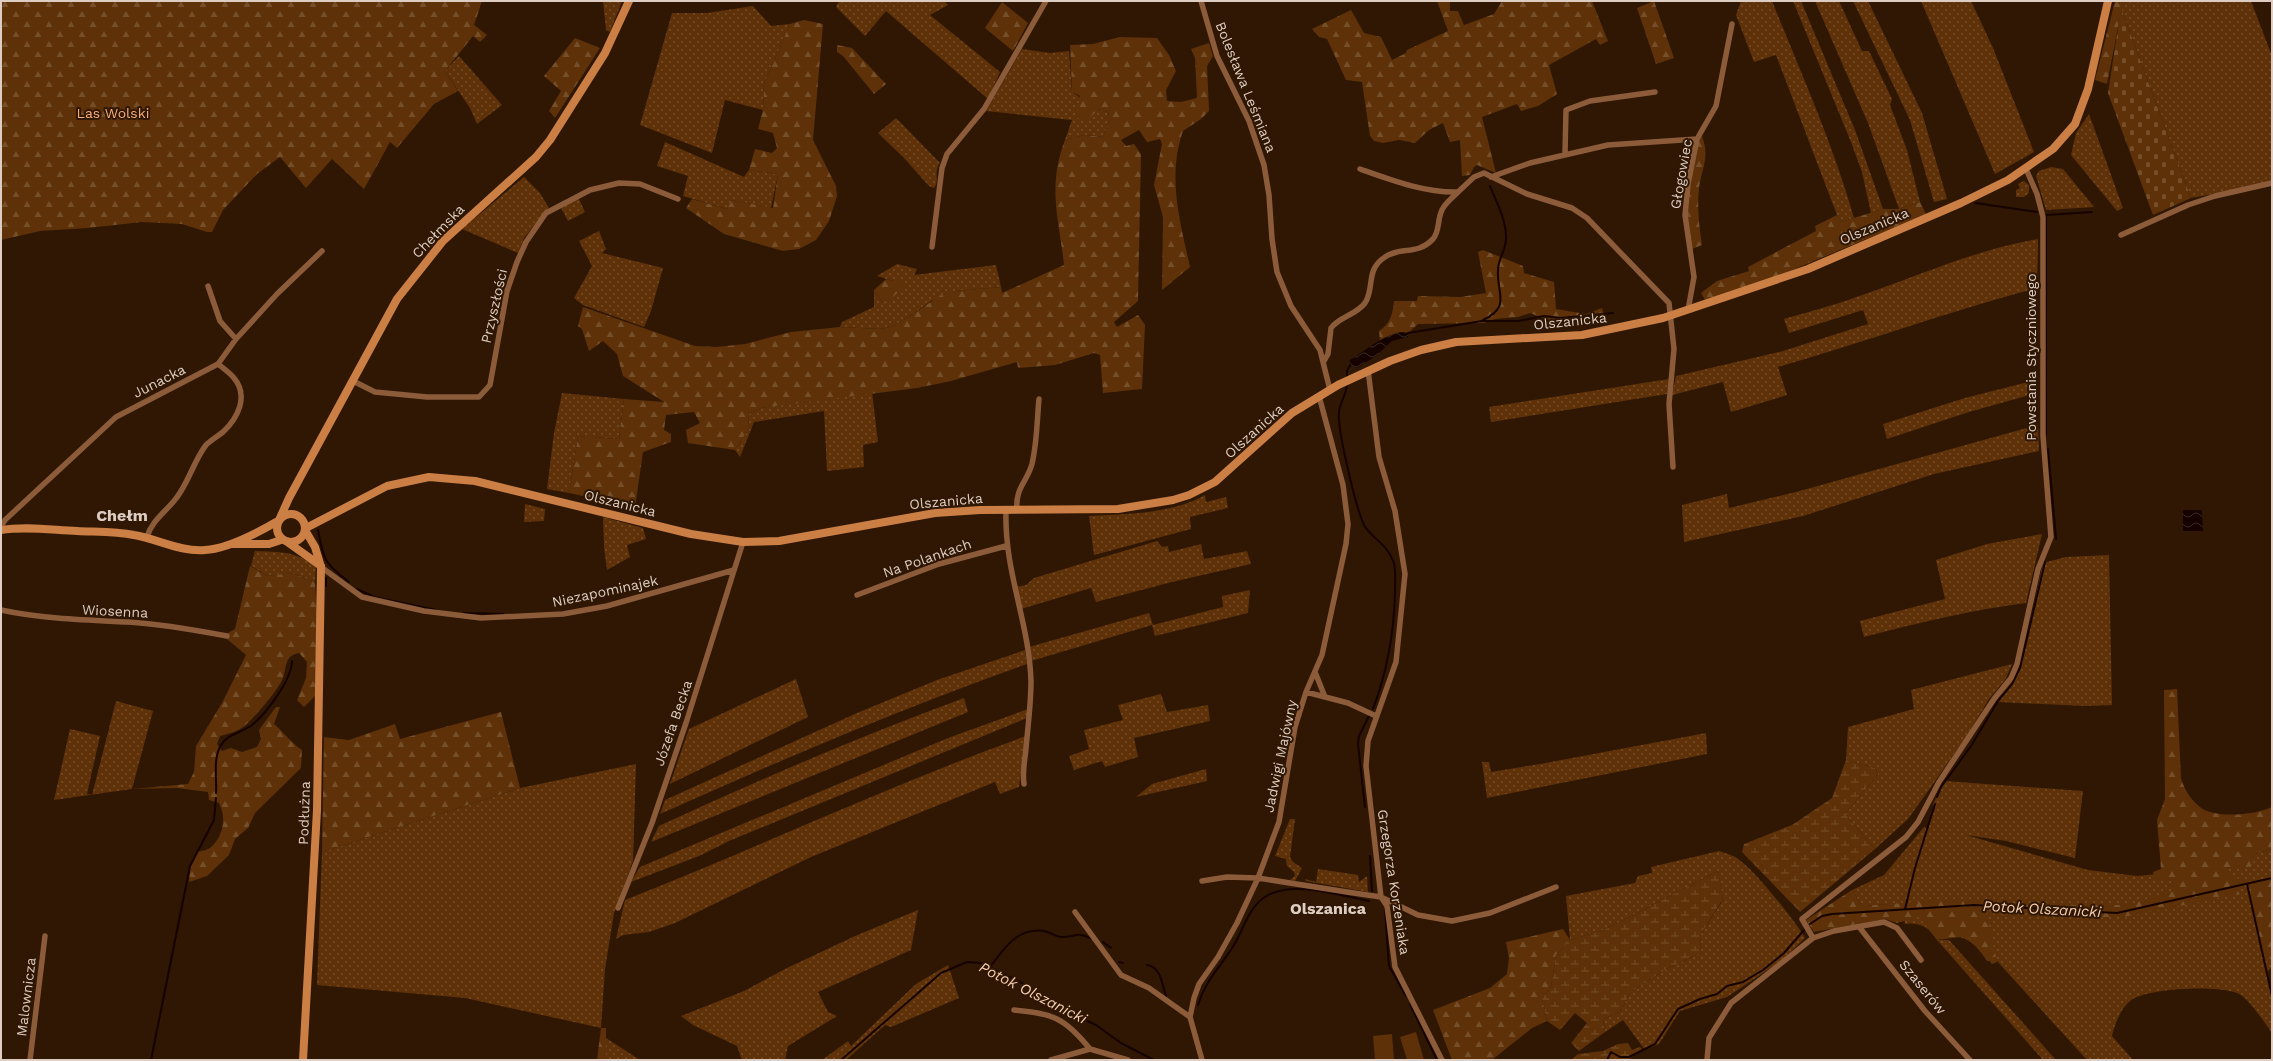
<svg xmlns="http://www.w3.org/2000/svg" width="2273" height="1061" viewBox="0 0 2273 1061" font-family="'Work Sans',sans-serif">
  <defs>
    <pattern id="green-dots" width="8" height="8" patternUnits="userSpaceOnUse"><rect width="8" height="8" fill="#5e3108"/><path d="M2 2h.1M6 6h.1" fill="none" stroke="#754e2a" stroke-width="1.8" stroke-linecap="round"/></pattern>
    <pattern id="forest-firs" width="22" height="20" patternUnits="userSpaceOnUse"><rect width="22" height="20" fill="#5e3108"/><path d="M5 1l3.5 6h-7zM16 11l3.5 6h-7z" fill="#754e2a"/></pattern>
    <pattern id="wetland-marsh" width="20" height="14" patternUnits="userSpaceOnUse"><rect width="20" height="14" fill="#5e3108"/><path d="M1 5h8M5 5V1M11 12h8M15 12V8" fill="none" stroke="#754e2a"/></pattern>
    <pattern id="cemetery-stones" width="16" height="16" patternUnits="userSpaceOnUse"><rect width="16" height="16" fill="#5e3108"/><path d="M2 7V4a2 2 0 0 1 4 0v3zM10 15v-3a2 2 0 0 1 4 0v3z" fill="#754e2a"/></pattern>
    <pattern id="water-waves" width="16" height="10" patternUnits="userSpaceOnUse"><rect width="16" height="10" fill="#160300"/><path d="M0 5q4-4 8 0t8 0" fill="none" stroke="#372724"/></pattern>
  </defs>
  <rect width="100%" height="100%" fill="#2f1704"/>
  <!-- green -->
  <path fill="url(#green-dots)" d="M603,1H622L610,32L606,30Z
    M839,1H944L948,5L930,15L1000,72L988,99L886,11L865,36L836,7Z
    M1741,1H1772C1801,73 1833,144 1854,218L1841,222L1837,215L1776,55L1754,62L1736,15Z
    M1793,1H1801L1855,130L1883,209L1871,213L1862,172L1851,142Z
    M1815,1H1839L1862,51H1869L1892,99L1890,105L1907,150L1920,202L1899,209L1868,123Z
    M1853,1H1868L1922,113L1947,199L1934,202L1910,120Z
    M1921,1H1971L1993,48L2034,152L1995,174Z
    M2123,1H2251L2272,56V181L2241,189L2191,198L2121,8Z
    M753,6L771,26L790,24L764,84L763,110L725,100L712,153L640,125L672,13H707Z
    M1022,49L1050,53L1069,51L1072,92L1098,109L1108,112L1110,120L1103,137L1085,135L1065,140L1072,120L986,111Z
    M459,56L502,105L477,124L470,108L445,71Z
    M2089,114L2123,208L2117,211L2071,155L2076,133Z
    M896,118L940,163C933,171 940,181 934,188L929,186L905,159L878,133Z
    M665,142L744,177L749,170L778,174L771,208L732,200L727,209L683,196L688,176L657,166Z
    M2051,167L2063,169L2094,207L2046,210L2036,176L2039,171Z
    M524,177L540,193L549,208L524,238L518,253L462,229Z
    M2024,181L2029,185V193L2024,197H2016V190L2020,188L2018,184Z
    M578,197L585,212L568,221L560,206Z
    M599,231L606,249L602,253L663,268L651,311L644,327L583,305L574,298L592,266L579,241Z
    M2038,239L2037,288C1950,311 1865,342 1778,367L1787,395L1731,412L1723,382L1672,395L1676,376L1783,351L1868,324L1863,310L1789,333L1784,319C1811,311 1839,304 1865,294C1923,274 1978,249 2038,239Z
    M897,264L917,269L914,275L996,265L1001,287L955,291L931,301L907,318L891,327L880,329L840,327L842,322L874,307V290L884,304L893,281L877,276Z
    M1669,379L1667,394L1491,422L1489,407Z
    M2036,380L2037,393L1969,412L1887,439L1883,424L1965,398Z
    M872,392L878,442L863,445L864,467L827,471L824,411L754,422L740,457L735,450L748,430L749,414L761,408Z
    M562,393L624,399L619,439L578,436L569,493L547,489L554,433Z
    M2038,425L2039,451L1934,474L1803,516L1684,542L1682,505L1727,494L1729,508L1796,492Z
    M1205,495L1206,502L1226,497L1228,508L1190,517L1191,529L1094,555L1089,516C1126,514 1172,514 1205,495Z
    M525,504L545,509L544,521L524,522Z
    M603,517L643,528L646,539L627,545L630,557L607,570L604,547Z
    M2042,534L2026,603C1970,610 1918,623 1864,637L1860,621L1945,599L1936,560L1987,544Z
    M1157,541L1162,547L1168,546L1169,552L1201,544L1204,559L1247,551L1251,564L1172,582L1096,602L1091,588L1021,609L1016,587L1026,585L1034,578Z
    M255,551C282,552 293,551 316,566L315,582L291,573L268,576L251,566Z
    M2109,555L2112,705L2085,706L1997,702L2021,665L2043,563L2066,557Z
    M1250,590L1248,613L1155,636L1152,625L1031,661L1029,647L1149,613L1153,625L1223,607L1222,596Z
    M1025,650L1027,664C902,708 781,760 660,814L665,800L857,713L937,680Z
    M2012,664L2005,680L1989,699L1968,734L1926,794L1908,819L1875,849L1845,814L1878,774L1875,768L1846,760L1848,727L1914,709L1911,690Z
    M796,679L808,717L670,784L689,729Z
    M1161,694L1167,712L1208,705L1210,721L1134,738L1138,757L1105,767L1102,761L1074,770L1069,756L1089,749L1084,730L1123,720L1118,705Z
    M964,698L968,712L651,842L659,826C759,780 860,736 964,698Z
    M116,701L153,711L132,789L54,800L70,729L100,736L87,794L92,795Z
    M1028,709L1027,718L729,841L699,856L631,882L640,867L948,738Z
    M1706,733L1707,754L1487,798L1482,762H1489L1491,772L1540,764Z
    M1026,736L1019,787L1000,794L995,782L811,857L675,923L649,932L623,935L616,939L625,900C759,847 890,785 1026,736Z
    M636,764L633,861L614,913L605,969L601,1028L465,998L317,985L322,852L520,788Z
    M1206,769L1207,781L1136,797L1152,784Z
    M1945,781L2083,791L2075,858L2006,841L1966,835L2088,870L2137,876L2231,867L2249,856L2272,849V967L2268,971L2269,983L2272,991V1033C2265,1023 2250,1001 2241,995C2223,984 2146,988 2130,1001C2120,1009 2115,1024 2112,1036L2133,1060H2087L1997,961H1987C1972,937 1960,935 1933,933C1925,926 1916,922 1905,924L1903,913L1906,903L1862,906L1852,890L1884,875L1924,827L1928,828L1935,808L1933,804Z
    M1290,819H1295L1290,857L1293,862L1302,868L1295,881L1290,880L1295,876L1294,872L1287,866L1286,859L1275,856Z
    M1719,851C1724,853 1729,854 1733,856C1748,861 1797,923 1805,938L1781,961L1727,997L1680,1011L1659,1044L1645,1050L1623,1020L1605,1032L1603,1019L1620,1012L1631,992L1665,970L1700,953L1701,934L1723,900L1718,871L1606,929L1570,940L1566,896L1635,883L1638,876L1652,873L1651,867Z
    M1318,869L1358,875L1359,882L1367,876L1368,892L1306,881L1305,879L1316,882Z
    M918,910L911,950L818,992L828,1012L837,1016L788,1046L785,1060H742L737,1046L693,1025L681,1016L744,991L787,968L855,936Z
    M1937,940H1949L2056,1060H2043Z
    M948,965L959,998L891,1027L885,1025L846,1060H822L848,1041L851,1046L916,984Z
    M606,1038L640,1060H606Z"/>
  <!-- forest -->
  <path fill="url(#forest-firs)" d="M1,1H482L474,25L487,35L480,42L473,36L445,71L458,91L434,104L397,148L390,142L364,189L332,159L306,188L280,157L257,174L223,210L212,232H207L182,224L142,222L88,228L40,231L1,240Z
    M1437,1H1450V11H1458L1464,25L1494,14L1502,1H1592L1608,41L1600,45L1596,39L1549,65L1557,94L1538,106L1521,111L1517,104L1482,117L1496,173L1477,165L1474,167L1470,175L1462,176L1460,140L1450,142L1443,123L1429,130L1415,143L1399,140L1383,143L1374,141L1370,136L1362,82L1346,80L1327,39L1319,37L1312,29L1351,10L1364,33L1381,37L1392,60L1406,53L1407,50L1448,31Z
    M1654,1L1674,58L1656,64L1637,8Z
    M2115,1H2123L2107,84L2095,80Z
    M1002,2L1028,23L1013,51L985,28Z
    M804,20L823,24L813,140L836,186L837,196L829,221L816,240L799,249L783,251L724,234L686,208L692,199L727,209L732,200L773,208L778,174L749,170L755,149L772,153L777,148L773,133L758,129L763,110L764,84L790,24Z
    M1120,37L1157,38L1169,55L1176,71L1166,90L1167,101L1181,102L1197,98L1195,58L1191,49L1209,43L1213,56L1207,66L1209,111L1201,119L1183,131C1167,176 1180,222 1190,267L1162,290L1163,217L1154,185L1162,144L1160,139L1147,142L1139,130L1121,140L1126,146L1134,144L1141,154L1138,301L1114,322L1117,327L1138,315L1145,325L1142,389L1103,393L1100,355L1094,353L1055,365L1018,368L1017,362L951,381L917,388L761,408L749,414L748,430L735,450L688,443L686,430L700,423L694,412L666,415L664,430L671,434V442L643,452L635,507L569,493L578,436L619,439L624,399L664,402L623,376L617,354L603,341L589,351L582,329L578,326L583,307L695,346L716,347L745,344L791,332L840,327L880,329L891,327L907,318L941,295L955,291L1001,287L1002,293L1064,265C1059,218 1047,187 1065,140L1085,135L1103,137L1110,120L1108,112L1098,109L1089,119L1076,118L1080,96L1072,92L1070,45L1093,44Z
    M575,38L600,48L555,118L549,111L561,91L544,76Z
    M837,45L852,48L886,84L874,94L843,56L837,52Z
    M1702,136C1710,158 1702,167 1699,188C1697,208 1699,225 1702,245L1692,249L1683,219L1685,188L1693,141Z
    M1920,202L1926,214L1754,286L1705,300L1701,293L1717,281L1749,271L1748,267L1816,231L1815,226L1837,215L1841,222L1883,209H1899Z
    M1483,250L1523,266L1524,273L1554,282L1556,309L1586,314L1602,308L1606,321L1587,324L1577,320L1550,321L1530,313L1518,317L1495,319L1484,323L1418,324L1408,333C1397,331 1390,335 1380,341L1379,331C1390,324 1393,314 1394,301H1417L1418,296L1460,297L1486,293L1478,252Z
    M900,278L904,280V288L884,304L874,290L886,279L893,281Z
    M250,566L268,576L291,573L315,582L317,613L315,696L304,707L297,700L306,678L307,662L299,653C282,656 288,671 281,682C276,692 252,721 243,727C237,732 227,734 220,736L217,744L222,751L231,748L242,752L257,747L261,739L259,730L276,707H280L274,724C284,732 291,743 302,750L301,768L255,813L248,828L235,839L229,855L207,876L189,882L190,866L197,852C201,851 207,850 210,848C223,837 227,818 219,803L209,800L208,792L177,788L132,789L188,784L194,772L196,746L222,703L246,655L227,639L228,633L235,629Z
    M2177,689L2181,779C2185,790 2190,799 2200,807C2214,819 2256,815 2272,807V849L2255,854L2253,865L2245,868L2227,867L2225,872L2243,881L2240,894L2128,916L2095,918L2057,913L2056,905H2127L2174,891L2171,879L2155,880L2153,872L2161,869L2157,820L2165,799L2164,690Z
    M501,712L520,788L322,852L324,737L349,740L395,724L400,739Z
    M2272,880V957L2261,954L2249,896L2255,881Z
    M1852,890L1862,906L1955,899L2028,905V910L1985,908L1997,962L1992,964L1968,936L1937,940L1919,917L1897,923L1885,919L1814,932L1806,920Z
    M1563,929L1570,940L1556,955L1551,987L1542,998L1547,1021L1532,1028L1492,1060H1452L1433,1010L1490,988L1507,974L1509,958L1506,942Z
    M601,1028H606V1060H597Z"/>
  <!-- wetland -->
  <path fill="url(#wetland-marsh)" d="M1846,760L1875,768L1878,774L1845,814L1875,849L1800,912L1742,852L1744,844L1792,825L1832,798Z
    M1718,871L1723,899L1701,934L1700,953L1665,970L1631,992L1620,1012L1603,1019L1605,1032L1579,1051L1571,1043L1587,1023L1575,1013L1560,1030L1547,1021L1542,998L1551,987L1556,955L1570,940L1606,929Z
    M1628,1043L1632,1050L1640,1047L1642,1049L1628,1060H1571L1578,1054L1603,1051L1618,1044Z"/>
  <!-- cemetery -->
  <path fill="url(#cemetery-stones)" d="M2121,8L2191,198L2153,215L2108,93Z"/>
  <!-- pitch -->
  <path fill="#5e3108" d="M1416,1032L1424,1060H1407L1400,1037Z
    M1392,1034L1394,1060H1375L1373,1036Z"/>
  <!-- water -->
  <path fill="url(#water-waves)" d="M1401,332L1408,333V337L1392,341L1376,356L1357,368L1350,365V360C1365,351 1383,335 1401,332Z
    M2183,510H2202L2203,531H2183Z"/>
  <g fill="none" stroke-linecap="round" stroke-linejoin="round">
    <!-- stream -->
    <path stroke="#160300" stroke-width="2" d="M1975,203L2037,212
      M1483,320C1512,306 1496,293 1498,270C1498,261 1503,254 1505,246C1510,226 1497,204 1490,186
      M1408,333L1482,321H1519L1544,316L1561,318L1613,313
      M1347,379V371L1350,365
      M1347,383C1347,394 1340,402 1339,412C1337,429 1356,508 1364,525C1372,539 1388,544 1394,563C1396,572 1395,584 1395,593C1394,633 1387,672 1373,709
      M2046,434V215L2092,212
      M2048,449L2056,539
      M318,530C324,561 324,563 349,582
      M326,578V586
      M357,589L374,597L436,610
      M464,613L503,614
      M216,793C217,779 213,760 220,747C226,734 241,733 252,725C266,714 292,679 292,661
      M1937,797L1941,787L1971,746L1998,701L2012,684L2020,668L2045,562
      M1365,807L1358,744L1359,736L1369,716
      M1370,856L1372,891
      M2247,884L2272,996
      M1385,909L1389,966L1406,996
      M1905,909L1915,868L1935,804
      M1810,924L1822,916L1832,914L1974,905L2117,913L2272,878
      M1103,942L1111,948
      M1119,962L1123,963
      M1147,965C1161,967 1162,984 1166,996
      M990,967C1004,949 1017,927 1044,931C1050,932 1056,937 1062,937C1075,937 1078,931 1092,939
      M1410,1004L1437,1060
      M1198,1005C1205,981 1221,966 1234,945C1242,932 1246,916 1256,905C1280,875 1337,895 1369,901
      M151,1060L190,866L214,820L216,798
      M841,1060L941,973L967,962L981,963L1026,985L1071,1013L1096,1025L1121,1043L1154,1060
      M1607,1060L1611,1052L1620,1057H1629L1655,1044L1678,1009L1700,999L1717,994L1727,986L1743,982L1763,970L1784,953L1804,930"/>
    <!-- street -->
    <path stroke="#8c5c3a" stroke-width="5.5" d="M1201,1L1217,56L1249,121L1264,165L1269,195L1272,239L1277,272L1291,306L1320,350L1330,390
      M1565,153L1566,110L1590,101L1655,92
      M1360,169C1391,180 1425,193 1458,192L1474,177L1484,173L1527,194L1572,208L1587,218L1669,303L1674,349L1669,404L1673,467
      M1491,177L1530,163L1608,145L1697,139
      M2121,235L2188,205L2215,196L2272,183
      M932,247L942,168L947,154L984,109L1046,1
      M208,286L220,321L236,339
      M1688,310L1694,277L1685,215L1688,184L1697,139L1716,106L1732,24
      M1324,361L1328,354L1331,328C1339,317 1356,315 1365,303C1375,288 1365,270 1385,257C1401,246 1417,256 1433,239C1440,231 1437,220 1442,210C1445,203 1452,198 1458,192
      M1368,370L1379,457L1395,511L1405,574L1396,662L1368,741L1366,766L1381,897L1387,906L1395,967L1442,1060
      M353,381L375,392L427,397H479L490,385L507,291L517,262L526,242L546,213L590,190L619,183L640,184L678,199
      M1006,510C1004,572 1029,621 1031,681C1031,703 1028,726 1026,748C1025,761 1022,771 1024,784
      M1017,510C1015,488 1027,482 1032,464C1037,443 1037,420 1039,399
      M1,527L5,520L116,417L218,364L236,339L277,294L322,251
      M147,537C151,522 164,513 174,501C188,485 193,462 206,445C211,440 218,436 223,432C238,418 249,396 234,378C230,373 223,368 218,364
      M321,567L362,597L424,611L481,618L563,614L607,606L734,570
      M857,595L939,564L1006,546
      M1,610C43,619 85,620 128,622C161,624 195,630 227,636
      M1315,672L1325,697
      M1306,692L1348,703L1376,716
      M1202,881L1227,877L1258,878L1347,892L1381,897L1418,915L1452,921L1490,913L1556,887
      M618,908L652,823L686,723L743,542
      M1075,912L1121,975L1149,988L1190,1017
      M1860,928L1925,1011L1970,1060
      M1813,938L1802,919L1906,837L1918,822L1939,782L1994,699L2011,678L2017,664L2038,569L2051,537L2043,436V217L2037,194L2026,169
      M1014,1010C1053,1014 1064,1017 1090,1049
      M30,1060L45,936
      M1051,1060L1090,1049L1128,1060
      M1202,1060L1190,1017L1194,998L1199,984L1218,957L1237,923L1258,878L1279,822L1295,727L1306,692L1322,655L1346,544L1348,524L1343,485L1319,396
      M1707,1060L1709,1038L1731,1003L1813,938L1834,931L1884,922L1897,928L1921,960"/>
    <!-- secondary -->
    <path stroke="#cb7f45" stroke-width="8" d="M277 528a14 14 0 1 1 28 0a14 14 0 1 1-28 0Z
      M280,518L289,498L397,299L443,241L536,157L550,140L605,53L629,1
      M306,528L387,486L429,477L475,481L691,534L743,542L779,541L935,513L980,510L1118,509L1173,500L1189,495L1215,482L1292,413L1338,385L1390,361L1421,350L1456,342L1582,335L1663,318L1808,269L1961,203L2008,180L2053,149L2075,124L2088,89L2108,1
      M1,530C26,526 52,530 77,531C96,532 115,531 134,535C158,539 180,552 205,550C226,549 259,532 278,521
      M286,541L321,566
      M232,544H269L281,540
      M303,1060L317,810L321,567L315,547L305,530"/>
  </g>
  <g text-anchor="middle" stroke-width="4" stroke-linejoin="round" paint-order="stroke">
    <!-- street labels -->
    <g font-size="14" fill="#decdc2" stroke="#2f1704">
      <text transform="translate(1246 87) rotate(68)" y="5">Bolesława Leśmiana</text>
      <text transform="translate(1681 174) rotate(-80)" y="5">Głogowiec</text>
      <text transform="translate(1874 226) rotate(-23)" y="5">Olszanicka</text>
      <text transform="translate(438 231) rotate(-46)" y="5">Chełmska</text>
      <text transform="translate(494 306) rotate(-77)" y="5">Przyszłości</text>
      <text transform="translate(1570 321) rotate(-6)" y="5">Olszanicka</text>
      <text transform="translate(2031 357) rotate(-90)" y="5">Powstania Styczniowego</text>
      <text transform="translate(159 381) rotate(-27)" y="5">Junacka</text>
      <text transform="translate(1254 431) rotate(-42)" y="5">Olszanicka</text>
      <text transform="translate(946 501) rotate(-5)" y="5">Olszanicka</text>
      <text transform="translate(620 503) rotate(14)" y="5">Olszanicka</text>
      <text transform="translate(927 558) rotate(-19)" y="5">Na Polankach</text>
      <text transform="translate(605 591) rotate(-12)" y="5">Niezapominajek</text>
      <text transform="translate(115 611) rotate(3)" y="5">Wiosenna</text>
      <text transform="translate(673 723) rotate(-71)" y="5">Józefa Becka</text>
      <text transform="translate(1280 756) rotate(-78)" y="5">Jadwigi Majówny</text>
      <text transform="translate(304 813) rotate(-88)" y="5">Podłużna</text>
      <text transform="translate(1394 882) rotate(81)" y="5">Grzegorza Korzeniaka</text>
      <text transform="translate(1923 987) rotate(51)" y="5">Szaserów</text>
      <text transform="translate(26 997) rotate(-83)" y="5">Malownicza</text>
    </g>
    <!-- park labels -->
    <g font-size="14" fill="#fbae75" stroke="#2f1704">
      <text x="113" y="118">Las Wolski</text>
    </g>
    <!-- water labels -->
    <g font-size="15" font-style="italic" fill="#f5cdb1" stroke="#2f1704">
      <text transform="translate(2042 909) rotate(3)" y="5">Potok Olszanicki</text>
      <text transform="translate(1033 993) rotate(27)" y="5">Potok Olszanicki</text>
    </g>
    <!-- quarter labels -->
    <g font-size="16" font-weight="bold" fill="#decdc2" stroke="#2f1704">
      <text x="122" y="521">Chełm</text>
      <text x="1328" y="914">Olszanica</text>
    </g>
  </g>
  <!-- border -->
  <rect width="2273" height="1061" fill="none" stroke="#decdc2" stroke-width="4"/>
</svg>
